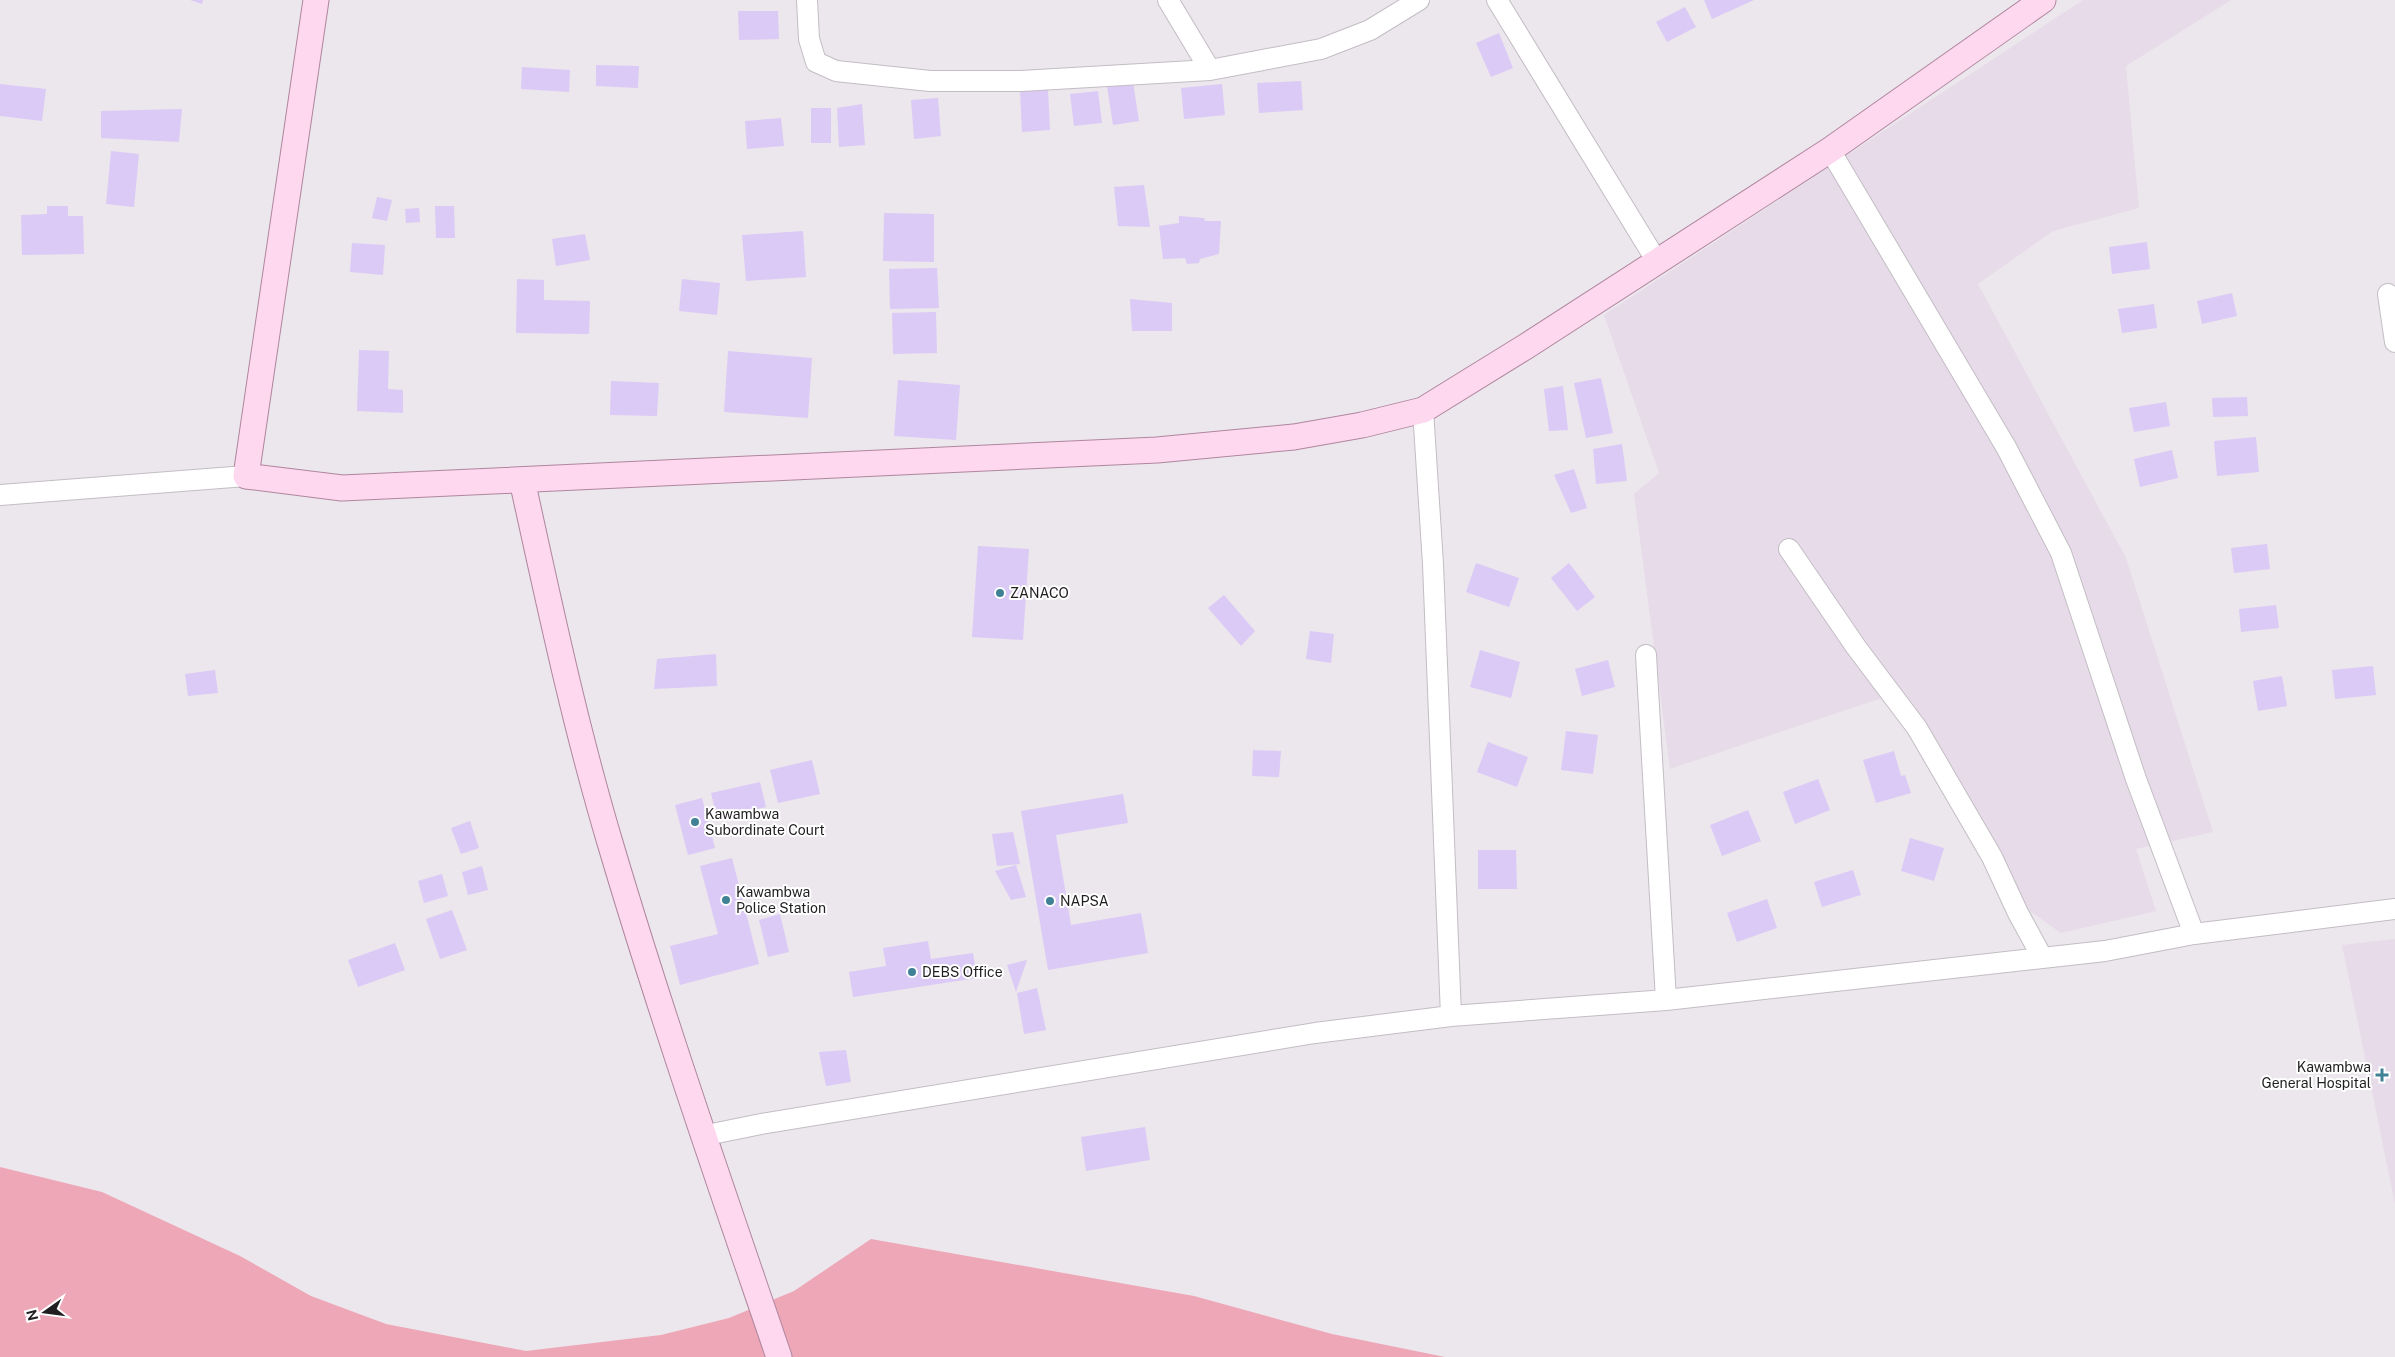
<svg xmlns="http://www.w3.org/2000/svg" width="2395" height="1357" viewBox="0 0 2395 1357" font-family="'Public Sans',sans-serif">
  <rect width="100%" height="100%" fill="#ece6ed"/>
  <!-- built -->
  <path fill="#e7dbe9" d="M2083,0H2231L2126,66L2139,208L2053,231L1978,284L2126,558L2213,832L2136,849L2156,911L2061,933L2027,909L1903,691L1670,769L1634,494L1659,473L1604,315Z
    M2395,939V1204L2342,945Z"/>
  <!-- green -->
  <path fill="#eda7b7" d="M0,1167L102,1192L240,1256L311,1296L386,1324L526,1351L661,1335L729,1318L794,1291L871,1239L1194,1296L1332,1334L1445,1357H0Z"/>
  <!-- building -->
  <path fill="#dbcaf6" d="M190,0H203L202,4Z
    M1704,0H1754L1712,19Z
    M1685,7L1696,27L1667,42L1656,22Z
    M738,11H778L779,39L739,40Z
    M1499,33L1513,68L1491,77L1476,43Z
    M596,65L639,66L638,88L596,86Z
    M522,67L570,70L569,92L521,89Z
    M1301,81L1303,110L1259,113L1257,83Z
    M1133,82L1139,121L1113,125L1107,86Z
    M0,84L46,89L42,121L0,116Z
    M1222,84L1225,115L1184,119L1181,88Z
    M1048,89L1050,130L1022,132L1020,91Z
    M1098,91L1102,123L1074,126L1070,94Z
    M938,98L941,136L914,139L911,100Z
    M862,104L865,145L839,147L837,108Z
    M811,108H831V143H811Z
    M182,109L179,142L101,138V111Z
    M781,118L784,146L747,149L745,121Z
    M111,151L139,154L134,207L106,204Z
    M1144,185L1150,227L1118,226L1114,187Z
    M377,197L392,200L387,221L372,218Z
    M47,206H68V216H83L84,254L22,255L21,215L47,214Z
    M435,206H454L455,238H436Z
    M419,208L420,222L406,223L405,209Z
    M884,213L934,214V262L883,261Z
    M1179,216L1204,218L1205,221H1221L1219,254L1200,259L1199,263L1187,264L1185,258L1163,259L1159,226L1179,223Z
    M803,231L806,277L746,281L742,235Z
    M585,234L590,260L556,266L552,239Z
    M2147,242L2150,269L2112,274L2109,247Z
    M352,243L385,245L383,275L350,272Z
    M937,268L939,308L890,309L889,269Z
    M517,279L544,280V300L590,301L589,334L516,333Z
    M682,279L720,283L717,315L679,311Z
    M2232,293L2237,316L2202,324L2197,301Z
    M1130,299L1172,303V331H1132Z
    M2154,304L2157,328L2122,333L2118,309Z
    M936,312L937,353L893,354L892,313Z
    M359,350L389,351L388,389L403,390V413L357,411Z
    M728,351L812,358L808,418L724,412Z
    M1601,378L1613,433L1586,438L1574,383Z
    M898,380L960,385L956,440L894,436Z
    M611,381L659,383L657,416L610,415Z
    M1563,386L1568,430L1549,431L1544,389Z
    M2247,397L2248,416L2213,417L2212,398Z
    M2166,402L2170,426L2134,432L2129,408Z
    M2256,437L2259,472L2217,476L2214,441Z
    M1622,444L1627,481L1596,484L1593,449Z
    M2172,450L2178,478L2140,487L2134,459Z
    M1574,469L1587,508L1571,513L1554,475Z
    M2267,544L2270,569L2234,573L2231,548Z
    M978,546L1029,549L1023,640L972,637Z
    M1476,563L1519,578L1509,607L1466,592Z
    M1569,563L1595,597L1577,611L1551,578Z
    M1224,595L1255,631L1241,646L1208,608Z
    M2276,605L2279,628L2241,632L2239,609Z
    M1310,631L1334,634L1331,663L1306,659Z
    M1480,650L1520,662L1511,698L1470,687Z
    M716,654L717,686L654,689L657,659Z
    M1608,660L1615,687L1582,696L1575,669Z
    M2373,666L2376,695L2335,699L2332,670Z
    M215,670L218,693L188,696L185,674Z
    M2282,676L2287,706L2258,711L2253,681Z
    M1566,731L1598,735L1593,774L1561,770Z
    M1488,742L1528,757L1517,787L1477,772Z
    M1253,750L1281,751L1279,777L1252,776Z
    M1894,751L1901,776L1905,775L1911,793L1876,803L1863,760Z
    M812,760L820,794L778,803L770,770Z
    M1818,779L1830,810L1795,824L1783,792Z
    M760,782L766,807L717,818L711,793Z
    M1123,794L1128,823L1056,835L1071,925L1141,913L1148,953L1048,970L1021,811Z
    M702,798L715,848L688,855L675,805Z
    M1748,810L1761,841L1722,856L1710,825Z
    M470,821L479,848L461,854L451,828Z
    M1013,832L1020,864L997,866L992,834Z
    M1910,838L1944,848L1934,881L1901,871Z
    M1478,850H1516L1517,889H1478Z
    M732,858L759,964L680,985L670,946L718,934L700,866Z
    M1016,865L1026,897L1011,900L995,871Z
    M482,866L488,890L468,895L462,872Z
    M1853,870L1861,895L1822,907L1814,882Z
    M442,874L448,896L424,903L418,881Z
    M1767,899L1777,928L1737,942L1727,913Z
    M452,910L467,950L440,959L426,919Z
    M780,914L789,952L768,957L759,920Z
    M928,941L931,959L973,953L977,978L853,997L849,972L886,966L883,948Z
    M395,943L405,970L358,987L348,960Z
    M1027,960L1016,992L1007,965Z
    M1037,988L1046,1030L1024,1034L1017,993Z
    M846,1050L851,1082L826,1086L819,1052Z
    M1145,1127L1150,1160L1086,1171L1081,1137Z"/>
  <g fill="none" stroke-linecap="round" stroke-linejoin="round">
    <defs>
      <path id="minor" d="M807,0L809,39L816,62L836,71L930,81H1021L1210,70L1321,49L1370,30L1419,0
        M1168,0L1210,70
        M1497,0L1656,260
        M1830,150L2006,447L2061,553L2136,779L2194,934
        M2388,294L2395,342
        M1423,410L1433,564L1451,1016
        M0,495L246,476
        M1789,549L1856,647L1917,728L1992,857L2018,913L2042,957
        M1646,655L1666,1000
        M702,1136L761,1124L1315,1033L1451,1016L1666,1000L2105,951L2194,934L2395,909"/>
      <path id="major" d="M316,0L246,476L342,488L1157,450L1294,437L1362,425L1423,410L1525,347L1830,150L2043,0
        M522,480C549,603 575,726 611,846C662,1018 721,1187 779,1357"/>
    </defs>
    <!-- minor casing -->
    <use href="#minor" stroke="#c3bdc4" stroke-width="22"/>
    <!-- major casing -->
    <use href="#major" stroke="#af869e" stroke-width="27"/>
    <!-- minor -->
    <use href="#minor" stroke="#fff" stroke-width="20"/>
    <!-- major -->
    <use href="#major" stroke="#fdd8ee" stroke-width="25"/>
  </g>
  <!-- markers -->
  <g fill="#418195" stroke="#fff" stroke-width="2">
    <circle cx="1000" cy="593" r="5"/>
    <circle cx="695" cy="822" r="5"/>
    <circle cx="726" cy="900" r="5"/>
    <circle cx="1050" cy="901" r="5"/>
    <circle cx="912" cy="972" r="5"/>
    <path d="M2379.5 1067.5h5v5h5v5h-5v5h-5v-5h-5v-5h5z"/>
  </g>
  <g text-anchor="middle" stroke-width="4" stroke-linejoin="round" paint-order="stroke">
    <!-- poi labels -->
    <g font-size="14" fill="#201e20" stroke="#fff" text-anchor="start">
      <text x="1010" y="598">ZANACO</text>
      <text x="705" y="819">Kawambwa<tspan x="705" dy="16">Subordinate Court</tspan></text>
      <text x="736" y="897">Kawambwa<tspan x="736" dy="16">Police Station</tspan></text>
      <text x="1060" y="906">NAPSA</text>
      <text x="922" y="977">DEBS Office</text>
      <text x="2371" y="1072" text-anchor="end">Kawambwa<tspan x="2371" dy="16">General Hospital</tspan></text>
    </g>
  </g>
  <!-- north arrow -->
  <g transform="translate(45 1312) rotate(256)" stroke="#ffffff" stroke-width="4" paint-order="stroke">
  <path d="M0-4L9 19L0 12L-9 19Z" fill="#201e20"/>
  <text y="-8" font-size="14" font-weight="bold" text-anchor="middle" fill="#201e20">N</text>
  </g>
</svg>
